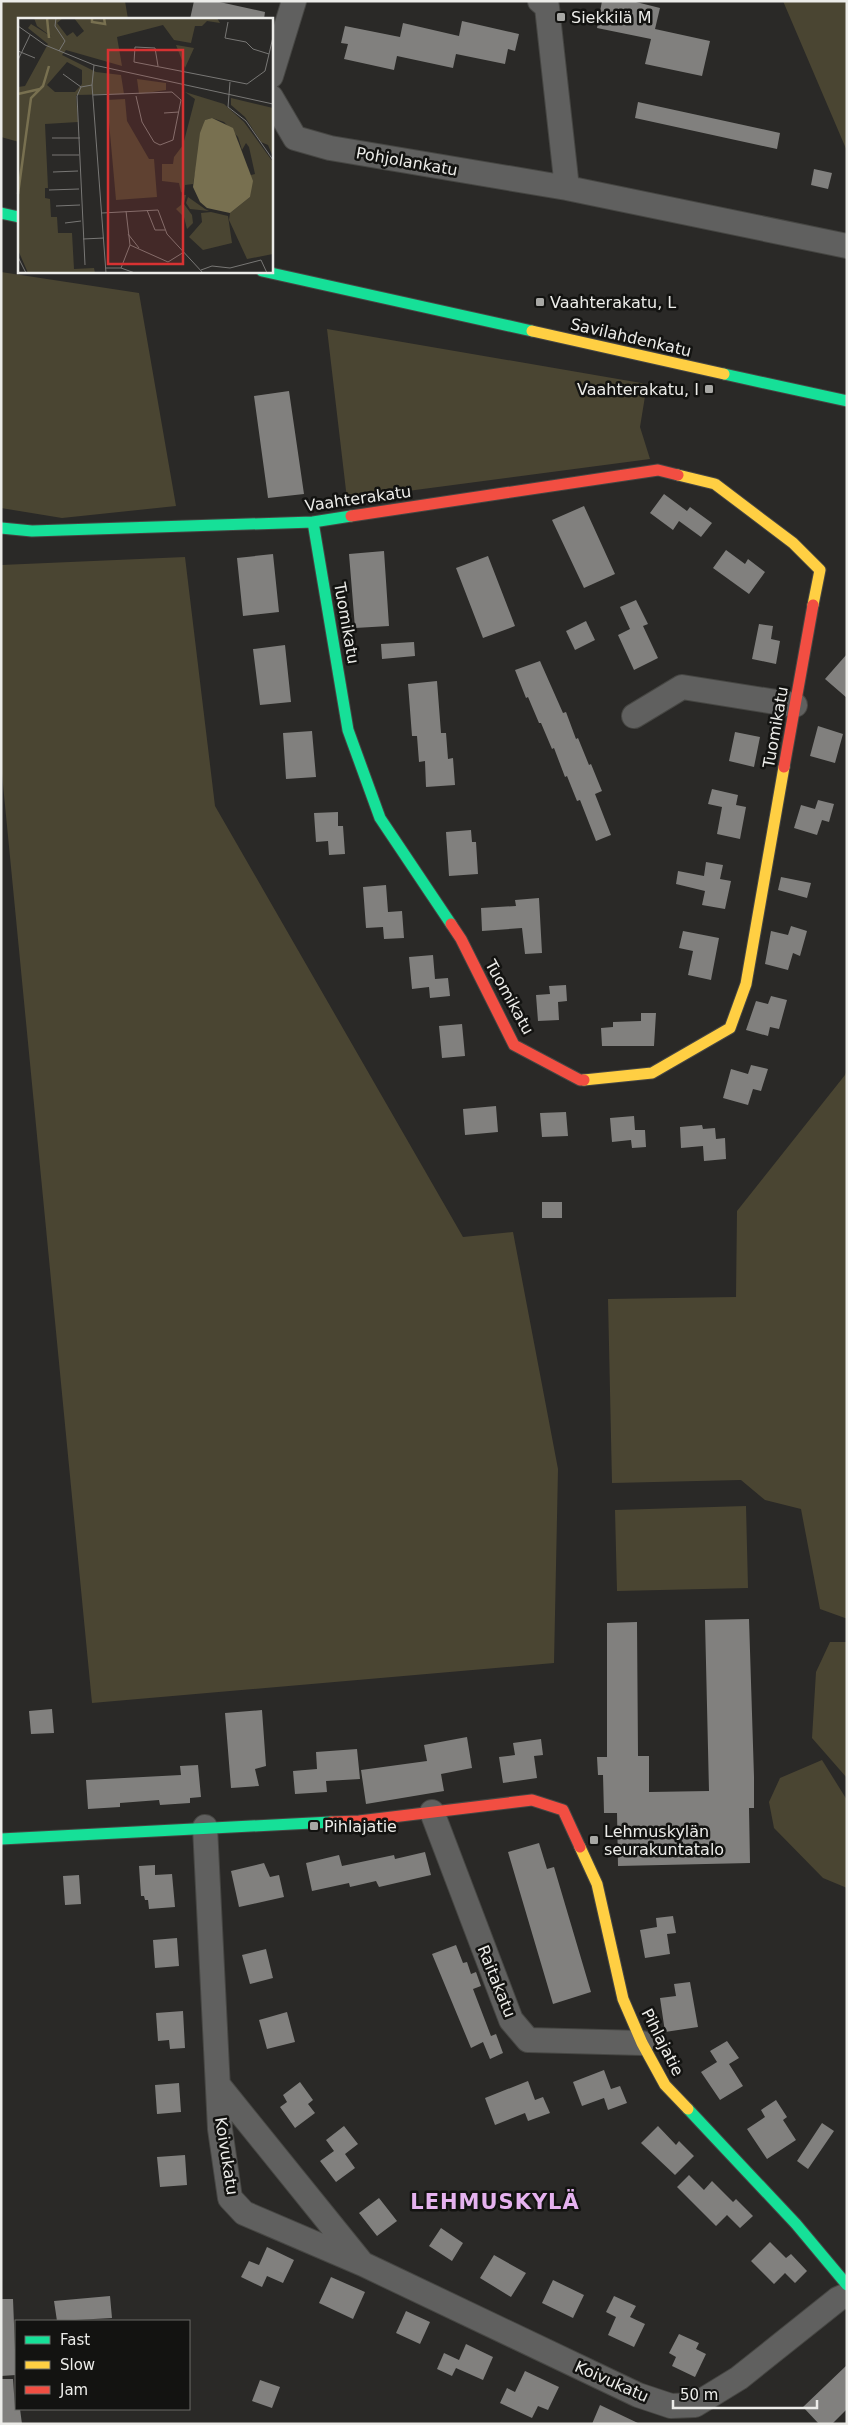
<svg xmlns="http://www.w3.org/2000/svg" width="848" height="2425" viewBox="0 0 848 2425" font-family="'DejaVu Sans',sans-serif">
  <rect width="100%" height="100%" fill="#2a2927"/>
  <!-- green -->
  <path fill="#4a4532" d="M1,1H125L128,19H19V142L1,137Z
    M783,1H847V151Z
    M1,272L139,293L176,506L62,518L1,508Z
    M327,329L647,384L640,427L650,459L347,499Z
    M185,557L215,806L463,1237L513,1232L558,1469L554,1663L92,1703L1,764V565Z
    M847,1070V1618H845L820,1609L801,1509L765,1500L741,1480L612,1483L608,1299L736,1297L737,1211L845,1075Z
    M746,1506L748,1588L617,1591L615,1510Z
    M830,1642H847V1778L812,1738L816,1672Z
    M822,1760L847,1800V1888L823,1878L774,1828L769,1802L780,1778Z"/>
  <!-- building -->
  <path fill="#81807e" d="M194,1H215L265,12L264,19H190Z
    M602,1H632L660,8L655,29L710,41L702,76L645,64L651,39L597,28Z
    M462,21L519,34L515,51L508,49L505,64L456,54L453,68L397,56L394,70L344,59L348,44L341,43L345,26L400,37L403,23L459,36Z
    M638,102L780,133L777,149L635,118Z
    M814,169L832,173L828,189L811,185Z
    M289,391L304,494L268,498L254,396Z
    M664,494L687,511L690,507L712,523L701,537L679,521L673,530L650,513Z
    M584,506L615,574L584,588L552,520Z
    M726,550L745,564L748,559L765,572L749,594L713,568Z
    M384,551L389,626L355,628L349,554Z
    M273,554L279,612L243,616L237,558Z
    M488,556L515,626L483,638L456,568Z
    M636,600L648,624L643,626L658,658L634,670L618,635L630,629L620,607Z
    M586,621L595,640L575,650L566,631Z
    M759,624L773,626L771,639L780,641L776,664L752,659Z
    M414,642L415,656L382,659L381,644Z
    M285,645L291,702L260,705L253,649Z
    M847,654V698L825,679Z
    M540,661L563,713L566,712L576,739L578,738L589,765L591,764L602,791L595,794L611,835L596,841L580,800L577,801L567,776L565,777L554,748L552,749L541,723H539L528,697L526,698L515,670Z
    M437,681L441,733H446L448,759L453,758L455,785L426,787L425,761L419,762L417,736H412L408,684Z
    M818,726L843,734L835,763L810,756Z
    M312,731L316,777L286,779L283,733Z
    M735,732L760,737L754,767L729,761Z
    M712,789L738,795L736,805L746,807L740,839L717,834L722,807L708,804Z
    M818,800L834,804L829,822L822,820L817,835L794,828L801,805L815,809Z
    M338,812V826H343L345,854L329,855L328,841L316,842L314,813Z
    M471,830L472,842H476L478,874L449,876L446,832Z
    M706,862L723,865L720,879L731,881L725,909L702,905L705,891L676,884L678,871L704,876Z
    M781,877L811,883L807,898L778,890Z
    M386,885L388,912L402,911L404,938L384,939L383,927L366,928L363,887Z
    M539,898L542,953L525,954L522,928L482,931L481,908L516,906L515,900Z
    M791,926L807,931L800,956L793,953L788,970L765,964L771,931L788,935Z
    M683,931L719,938L711,980L688,975L693,951L679,948Z
    M433,955L435,979L448,978L450,996L430,998L429,987L412,989L409,957Z
    M566,985L567,1001L558,1002L559,1020L538,1021L536,995L550,994L549,986Z
    M771,996L787,1000L779,1029L770,1027L768,1036L746,1030L756,1001L768,1004Z
    M641,1013H656L654,1046H602L601,1028L613,1027V1022L641,1021Z
    M462,1024L465,1056L442,1058L439,1026Z
    M751,1065L768,1069L761,1091L753,1089L748,1105L723,1098L731,1069L748,1074Z
    M496,1106L498,1132L465,1135L463,1109Z
    M566,1112L568,1136L542,1137L540,1113Z
    M634,1116L635,1130H645L646,1147L632,1148L631,1140L612,1142L610,1118Z
    M702,1125L703,1129L715,1128L716,1139L725,1138L726,1159L704,1161L703,1146L681,1148L680,1127Z
    M542,1202H562V1218H542Z
    M749,1619L754,1777V1808H749L750,1863L618,1866L617,1813H604L603,1775H598L597,1757H607V1623L637,1622L638,1756H649V1792L709,1791L705,1620Z
    M52,1709L54,1733L31,1734L29,1711Z
    M262,1710L266,1766L255,1769L259,1786L231,1788L225,1713Z
    M467,1737L472,1768L441,1774L444,1791L366,1804L361,1770L427,1761L424,1745Z
    M541,1739L543,1755L534,1756L537,1778L503,1783L499,1757L515,1755L513,1743Z
    M357,1749L360,1779L326,1781L327,1792L295,1794L293,1771L317,1769L316,1752Z
    M198,1765L201,1797L190,1798V1803L160,1805L159,1800L120,1803V1807L88,1809L86,1780L181,1775L180,1766Z
    M539,1843L547,1869L554,1867L591,1992L553,2004L508,1852Z
    M425,1852L431,1875L379,1887L376,1881L350,1887L349,1883L312,1891L306,1863L339,1855L342,1866L394,1855L395,1859Z
    M264,1863L270,1877L279,1875L284,1897L239,1907L231,1871Z
    M155,1865V1875L172,1874L175,1907L149,1909L148,1900H145L144,1896H141L139,1866Z
    M79,1875L81,1904L65,1905L63,1876Z
    M673,1916L676,1933L667,1934L670,1954L645,1958L640,1930L657,1927L656,1918Z
    M177,1938L179,1966L155,1968L153,1940Z
    M456,1945L463,1963L467,1962L471,1974L476,1972L481,1986L473,1989L491,2036L496,2034L503,2053L490,2059L483,2042L471,2048L432,1954Z
    M266,1949L273,1978L250,1984L242,1955Z
    M690,1982L698,2027L665,2032L660,1998L676,1996L674,1984Z
    M183,2011L185,2048L170,2049L169,2040L158,2041L156,2013Z
    M287,2012L295,2042L267,2049L259,2020Z
    M727,2041L739,2058L729,2064L743,2086L720,2100L701,2072L717,2062L710,2051Z
    M604,2070L611,2089L620,2086L627,2103L608,2110L604,2098L582,2106L573,2082Z
    M528,2081L535,2100L543,2097L550,2113L528,2121L525,2113L495,2125L485,2098Z
    M300,2082L313,2100L308,2104L315,2113L295,2128L280,2107L287,2102L283,2095Z
    M179,2083L181,2112L157,2114L155,2085Z
    M776,2100L787,2117L783,2120L796,2140L767,2159L747,2129L765,2117L761,2110Z
    M822,2123L834,2131L808,2169L797,2161Z
    M344,2126L358,2144L345,2154L355,2168L336,2182L320,2161L334,2151L326,2140Z
    M658,2126L676,2145L679,2141L694,2156L675,2175L641,2143Z
    M185,2155L187,2185L160,2187L157,2157Z
    M689,2175L704,2190L712,2181L733,2202L736,2199L753,2216L740,2228L727,2215L716,2226L677,2187Z
    M379,2198L397,2221L377,2236L359,2213Z
    M441,2228L463,2243L452,2261L429,2246Z
    M770,2242L786,2258L791,2254L807,2271L795,2283L785,2273L774,2284L751,2261Z
    M267,2247L294,2260L283,2283L267,2276L262,2287L241,2277L249,2261L259,2265Z
    M494,2255L526,2273L511,2297L480,2278Z
    M331,2277L365,2292L353,2319L319,2303Z
    M553,2280L584,2295L573,2318L542,2303Z
    M110,2296L112,2318L57,2321L54,2301Z
    M614,2296L636,2306L630,2317L645,2324L634,2347L608,2335L616,2317L606,2312Z
    M1,2299H13L16,2375L1,2376Z
    M406,2311L430,2322L420,2344L396,2333Z
    M679,2334L699,2343L696,2349L706,2354L695,2377L672,2366L676,2357L669,2353Z
    M466,2344L493,2357L483,2380L456,2368L452,2376L437,2369L444,2353L459,2360Z
    M847,2365V2409L832,2424H819L803,2407Z
    M525,2371L559,2387L548,2410L538,2406L532,2418L500,2403L507,2388L515,2392Z
    M1,2379H13L15,2408L20,2409L22,2424H1Z
    M260,2380L280,2387L272,2408L252,2401Z
    M600,2405L640,2424H592Z"/>
  <g fill="none" stroke-linecap="round" stroke-linejoin="round">
    <defs>
      <path id="street" d="M540,1L547,7L567,188
        M271,76L294,1
        M271,97L295,138L330,148L567,188L847,246
        M634,716L682,687L795,705
        M432,1812L511,2020L528,2040L642,2043
        M205,1827L220,2129L230,2198L244,2213L363,2264L638,2395L671,2406L695,2405L739,2378L838,2299L847,2295
        M219,2086L361,2262"/>
      <path id="fast" d="M1,213L19,217
        M262,271L532,331
        M724,374L847,401
        M313,522L348,730L380,818L451,924
        M1,528L32,531L313,522L351,516
        M1,1839L331,1822
        M688,2109L796,2224L847,2285"/>
      <path id="slow" d="M532,331L724,374
        M678,475L715,484L793,543L820,570L813,605
        M584,1080L652,1073L730,1028L746,984L784,767
        M580,1847L597,1884L623,1999L642,2043L665,2085L688,2109"/>
      <path id="jam" d="M351,516L658,470L678,475
        M784,767L813,605
        M451,924L461,939L514,1045L580,1080H584
        M331,1822L359,1821L532,1800L563,1810L580,1847"/>
    </defs>
    <!-- street casing -->
    <use href="#street" stroke="#464643" stroke-width="26"/>
    <!-- fast casing -->
    <use href="#fast" stroke="#464643" stroke-width="13"/>
    <!-- slow casing -->
    <use href="#slow" stroke="#464643" stroke-width="13"/>
    <!-- jam casing -->
    <use href="#jam" stroke="#464643" stroke-width="13"/>
    <!-- street -->
    <use href="#street" stroke="#60605f" stroke-width="24"/>
    <!-- fast -->
    <use href="#fast" stroke="#16e098" stroke-width="11"/>
    <!-- slow -->
    <use href="#slow" stroke="#ffcf43" stroke-width="11"/>
    <!-- jam -->
    <use href="#jam" stroke="#f24e42" stroke-width="11"/>
  </g>
  <!-- markers -->
  <g fill="#a8a8a5" stroke="#131311" stroke-width="2">
    <rect x="556" y="12" width="10" height="10" rx="2.5"/>
    <rect x="535" y="297" width="10" height="10" rx="2.5"/>
    <rect x="704" y="384" width="10" height="10" rx="2.5"/>
    <rect x="309" y="1821" width="10" height="10" rx="2.5"/>
    <rect x="589" y="1835" width="10" height="10" rx="2.5"/>
  </g>
  <g text-anchor="middle" stroke-width="5" stroke-linejoin="round" paint-order="stroke">
    <!-- poi labels -->
    <g font-size="16" fill="#ecece9" stroke="#131311" text-anchor="start">
      <text x="571" y="23">Siekkilä M</text>
      <text x="550" y="308">Vaahterakatu, L</text>
      <text x="699" y="395" text-anchor="end">Vaahterakatu, I</text>
      <text x="324" y="1832">Pihlajatie</text>
      <text x="604" y="1837">Lehmuskylän<tspan x="604" dy="18">seurakuntatalo</tspan></text>
    </g>
    <!-- street labels -->
    <g font-size="16" fill="#ecece9" stroke="#131311">
      <text transform="translate(407 161) rotate(10)" y="6">Pohjolankatu</text>
      <text transform="translate(631 337) rotate(13)" y="6">Savilahdenkatu</text>
      <text transform="translate(358 498) rotate(-8)" y="6">Vaahterakatu</text>
      <text transform="translate(347 623) rotate(80)" y="6">Tuomikatu</text>
      <text transform="translate(775 727) rotate(-80)" y="6">Tuomikatu</text>
      <text transform="translate(510 997) rotate(61)" y="6">Tuomikatu</text>
      <text transform="translate(497 1981) rotate(68)" y="6">Raitakatu</text>
      <text transform="translate(663 2042) rotate(63)" y="6">Pihlajatie</text>
      <text transform="translate(227 2156) rotate(81)" y="6">Koivukatu</text>
      <text transform="translate(612 2381) rotate(24)" y="6">Koivukatu</text>
    </g>
    <!-- district labels -->
    <g font-size="21" font-weight="bold" letter-spacing="1" fill="#e5b2ef" stroke="#131311">
      <text x="495" y="2209">LEHMUSKYLÄ</text>
    </g>
  </g>
  <!-- overview -->
  <g transform="translate(18 18)">
    <rect width="255" height="255" fill="#2a2927"/>
    <path d="M16,0H45L39,5L49,18L55,14L59,19L66,13L56,0H199L202,5L189,3L184,8H177L173,25L156,22L145,7L99,19L104,48L48,32L44,37L78,54L103,57L106,76L58,77L60,104L27,106L30,170H27V180L32,181L33,199H39L40,215H54L56,251L76,250L77,255H10L0,232V69L7,68L30,26L10,10L13,6L34,19L19,8ZM49,44L64,52V66L57,74H37L29,67ZM158,27L176,30L167,50ZM119,61L148,65V72L121,76ZM167,74L206,86L226,104L255,144V236L229,241L211,202L212,195L232,179L233,157L237,156L231,129L228,125L224,132L220,119L206,104L194,100L187,102L175,166L167,167L166,175L163,174L161,165L144,163V146H155L156,139L165,127L177,81ZM213,80L255,90V139L250,127L243,124L227,99L213,87ZM107,81L109,103L131,141H136L139,179L98,182L89,82ZM164,177H168L166,186L174,197L175,205L169,211L166,199L158,191L163,187ZM170,179L187,191L191,193L172,191L168,185ZM193,194L210,198L214,225L185,232L171,219L184,204L183,195Z" fill="#4a4532" fill-rule="evenodd"/>
    <path d="M194,100L215,110L235,163L232,179L212,195L189,190L182,184L175,169L182,115L187,102Z" fill="#787050"/>
    <path fill="none" stroke="#787050" stroke-width="2.5" d="M29,0L31,20M74,0V4L87,6L86,0M0,76L22,71M0,176L13,80L25,68L31,48"/>
    <path fill="none" stroke="#787775" stroke-width="1" d="M38,0L37,8L47,23L41,33M210,4L207,20L228,24L235,31L251,36M0,8L27,27L76,47L255,86M0,33L17,40M0,42L12,17M76,47L74,67L88,255M140,48L137,30L117,29L116,44L229,66L247,53L255,19M45,56L63,69M212,64L210,89L228,103L255,142M75,77L154,74L163,82L155,122L142,127L136,124L124,104L118,78M146,95L161,94M34,120H62M34,137H61M35,154L60,153M31,172L61,171M38,188L62,187M129,192L137,212H147M108,193L112,227L150,244L166,234M84,195L140,192L149,216L185,255M47,205L63,203M110,216L121,230M65,221L86,220M0,239L8,255M67,247L59,78L63,69L74,67M87,250H103L117,255M103,250L112,227M183,252L194,248L212,250L243,242L249,255"/>
    <path fill="#d73232" fill-opacity="0.15" stroke="#d73232" stroke-width="2.5" d="M90,32H165V246H90Z"/>
    <rect width="255" height="255" fill="none" stroke="#ecece9" stroke-width="2.5"/>
  </g>
  <!-- border -->
  <rect width="848" height="2425" fill="none" stroke="#ecece9" stroke-width="5"/>
  <!-- legend -->
  <rect x="15" y="2320" width="175" height="90" fill="#131311" stroke="#6a6a67"/>
  <rect x="25" y="2336" width="25" height="8" fill="#16e098" stroke="#6a6a67"/>
  <text x="60" y="2345" font-size="15" fill="#ecece9">Fast</text>
  <rect x="25" y="2361" width="25" height="8" fill="#ffcf43" stroke="#6a6a67"/>
  <text x="60" y="2370" font-size="15" fill="#ecece9">Slow</text>
  <rect x="25" y="2386" width="25" height="8" fill="#f24e42" stroke="#6a6a67"/>
  <text x="60" y="2395" font-size="15" fill="#ecece9">Jam</text>
  <!-- scale -->
  <path d="M673 2400v8h144v-8" fill="none" stroke="#ecece9" stroke-width="2.5"/>
  <text x="680" y="2400" font-size="15" fill="#ecece9" stroke="#131311" stroke-width="4" paint-order="stroke">50 m</text>
</svg>
